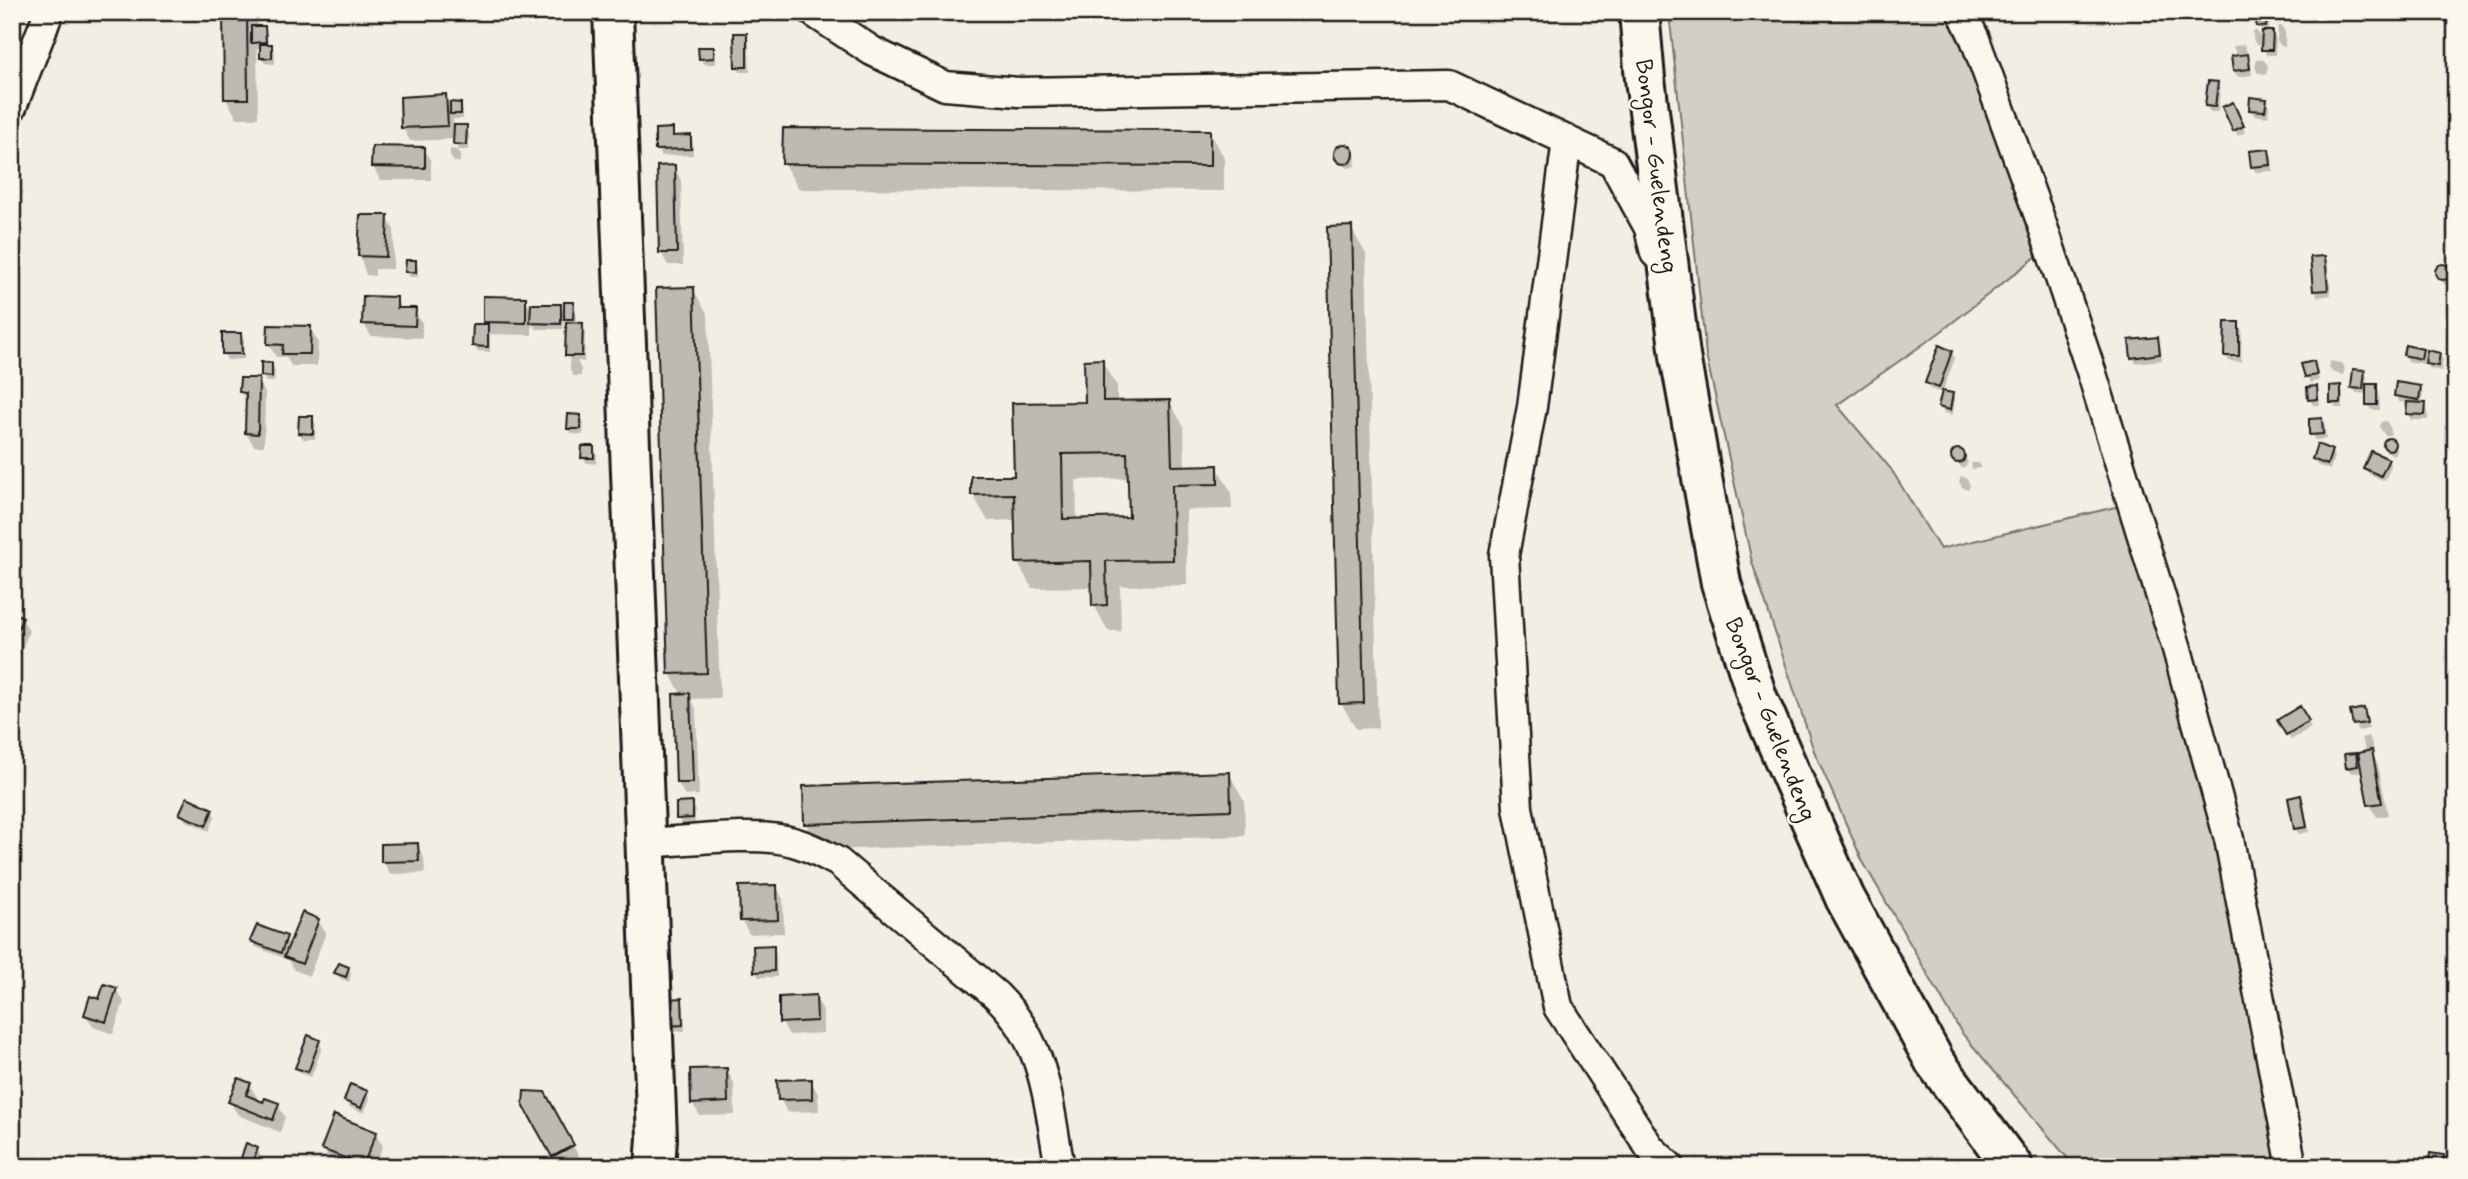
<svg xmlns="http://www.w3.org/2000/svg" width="2468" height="1179" viewBox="0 0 2468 1179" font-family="Mynerve,sans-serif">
  <rect width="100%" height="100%" fill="#f2eee4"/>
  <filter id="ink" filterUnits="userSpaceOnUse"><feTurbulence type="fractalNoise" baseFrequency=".0143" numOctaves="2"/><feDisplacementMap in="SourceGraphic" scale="14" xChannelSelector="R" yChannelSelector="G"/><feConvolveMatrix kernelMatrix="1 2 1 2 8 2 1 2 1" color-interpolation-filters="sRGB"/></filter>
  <g filter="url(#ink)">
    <!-- green -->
    <path fill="#d2cfc6" stroke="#777671" stroke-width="2" d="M1669,12H1952L2046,249L1939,333L1837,405L1891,469L1940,549L2128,504L2173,651L2287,1167H2075L1961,1032L1862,860L1814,751L1752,562L1706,355Z"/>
    <!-- shadow -->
    <path fill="#0003" fill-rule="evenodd" d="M225,12H257V28L264,27L267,33L268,46H271L275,51V64L265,63L262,58V48H257L258,118H237L226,99Z
      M2234,12H2255L2254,20L2237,18Z
      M2267,15L2270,20L2268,33H2272L2276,39L2275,55H2266L2263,46L2256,45L2253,39V31H2257L2263,41L2264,31L2258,25Z
      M2278,26H2282L2285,32V47L2281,46L2277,41Z
      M746,35L749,41L750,72H740L737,67Z
      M2244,45L2251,62L2252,75L2238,77L2234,71L2237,57L2233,46Z
      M713,49L716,54V64H704L700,58Z
      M2257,59L2264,60L2268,66L2266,74L2258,73L2255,67Z
      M2217,83L2220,89L2218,112H2210L2207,106Z
      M446,96L450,104L460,105L463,111V119H453L454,127H466L469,133V150H457L460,155V162H454L450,156V149L458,150L455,139L410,141L403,128Z
      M2265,100L2269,106L2268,117L2254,115L2251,110Z
      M2224,108L2235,110L2245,132L2238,136Z
      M672,130L675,137H690L693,143V155L661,156L657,150Z
      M1209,132L1224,157V191L799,189L784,164Z
      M1341,146H1345L1352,151L1356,157L1355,166L1348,168L1340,163L1336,153Z
      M424,149L431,161V180H380L373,167Z
      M2268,150L2272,156L2273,171L2256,172L2252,167Z
      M674,167L681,180L683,265H668L661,253Z
      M387,217L394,230L393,269H375V276L366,275L360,256Z
      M1351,228L1366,254L1378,728L1356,729L1341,703Z
      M2325,258L2328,264L2331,295L2318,297L2315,291Z
      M415,262L418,268V277H410L407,272Z
      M2439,267H2447L2453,281L2452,284H2444L2437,270Z
      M693,289L708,315L720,698L691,699L696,708L699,795L685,796L678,783L682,695L670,674Z
      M396,299L402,310H414L422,323V338L371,336L364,324Z
      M525,299L532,311L560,306L565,315L573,304L576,310V324H582L585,330L584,362L577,361L581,369V376H573L570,370V361L567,355L568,322L564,315L563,329H536L532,323V335L490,334V352L477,351L474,345L487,326L484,321Z
      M2238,324L2242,330L2241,362L2229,361L2226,355Z
      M310,328L318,341L317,366H291L286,357H276L269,344Z
      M240,335L244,340V359L227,360L224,354Z
      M2157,339L2160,344L2162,360L2136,363L2133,357Z
      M2422,351L2427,360L2439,354L2443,360L2441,371L2430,369L2424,360V364L2408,361L2405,355Z
      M1951,352L1955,358L1942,393L1952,395L1955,401L1952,415L1944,413L1940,407L1943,393L1930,389L1927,383Z
      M1102,361L1117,386V403L1169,401L1184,427L1185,467H1217L1231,492L1232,509L1186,510L1187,585L1120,586L1121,631H1108L1094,605L1093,587L1032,588L1017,562V520L988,521L973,495L1016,477L1087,403ZM1130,478L1131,519L1077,520L1076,480Z
      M2330,361L2341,363L2345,369L2343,375L2332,372L2329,367Z
      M2313,363L2319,380L2310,383L2304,365Z
      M271,364L275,370L274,382H266L263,376Z
      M2363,371L2367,377L2366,386H2376L2379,391L2380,410H2371L2368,404V394L2356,393L2353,387Z
      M258,380L265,393L264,446H254L246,433L247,403L241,392Z
      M2340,387L2343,393V408H2336L2332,402Z
      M2420,387L2423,393L2421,405H2425L2428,411V420H2411L2408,414V403L2399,402L2396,396Z
      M2316,388L2319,394L2320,405H2313L2310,400Z
      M2451,409L2456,410V428L2451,422Z
      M580,416L584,422L583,435L572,434L569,429Z
      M312,418L316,424L315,439H303L300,433Z
      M2321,420L2325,425L2326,439L2315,440L2311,434Z
      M2386,421L2391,429L2390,435H2385L2379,427L2381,422Z
      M2387,439L2393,440L2397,453L2392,455L2388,451L2384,444Z
      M593,448L597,454L596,464L587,463L583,458Z
      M1956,451H1959L1968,462L1965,468H1962L1953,457Z
      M2331,451L2334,457L2330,470L2317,465L2314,459Z
      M2388,460L2391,466L2385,481L2369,474L2365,468Z
      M1971,463H1978L1981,468L1972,469Z
      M1961,476L1967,479L1970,485L1968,490L1962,487L1959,481Z
      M12,614L22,618L29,631L17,662L12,660Z
      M2300,708L2311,727L2291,740L2279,721Z
      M2363,710L2369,729L2358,731L2352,712Z
      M2369,736L2374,750H2370L2378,765L2388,815L2377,817L2370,805L2367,753L2361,738Z
      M2355,754L2360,772L2351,773L2348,768Z
      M1229,774L1244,800L1245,836L821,850L806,824Z
      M2300,797L2304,802L2309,832L2299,834L2295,828Z
      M692,804L695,810V823L681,824L678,818Z
      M212,810L215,816L209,831L185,820L181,814Z
      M417,845L424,858L425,873L390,874L383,861Z
      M776,886L783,899L784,933L749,934L742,921Z
      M318,921L326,933L309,976L294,970L285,954L284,958L256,947L252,941L285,938L290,947Z
      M773,947L776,953L777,977H759L755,971Z
      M348,968L351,974L349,982L340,978L336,973Z
      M116,990L124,1002L113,1034L93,1027L86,1015Z
      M815,997L823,1010V1033L789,1035L781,1022Z
      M681,1000L684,1006L685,1031L670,1032L667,1026Z
      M319,1042L322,1048L311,1077L301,1074L297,1068Z
      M726,1070L734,1083L735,1115L700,1116L692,1103Z
      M811,1081L818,1094L819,1111L787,1112L780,1099Z
      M249,1084L257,1097L255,1101L264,1104L278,1105L285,1117L280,1132L238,1115L230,1102Z
      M367,1093L370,1099L364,1113L349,1107L346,1101Z
      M544,1094L580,1158L564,1167H560L525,1104Z
      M375,1133L383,1146L377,1160L384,1167H344L330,1161L323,1149Z
      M257,1149L260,1155L256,1167H239Z
      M2413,1162L2416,1167H2405L2404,1163Z"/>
    <!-- building -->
    <path fill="#bdbab1" stroke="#1c1c1c" stroke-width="2" fill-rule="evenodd" d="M223,12H247L248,99H224Z
      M2258,12L2268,13L2266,27L2256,26Z
      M251,26H265L266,42L251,43Z
      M2262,31H2273L2272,50H2261Z
      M734,33H747V67H735Z
      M260,44H272V58H260Z
      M698,47H714V58L699,59Z
      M2248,54L2250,69L2233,71L2231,56Z
      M2208,81L2218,82L2215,107L2205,106Z
      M446,94L448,126L401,128L400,97Z
      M2250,97L2267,99L2265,111L2249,110Z
      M450,102L461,103V114H450Z
      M2233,102L2244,126L2233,131L2222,107Z
      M454,125H467L466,145L453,144Z
      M673,128V136L691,135V149L655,150V129Z
      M783,128L1210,130V166L782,164Z
      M1334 154a10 10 0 1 1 20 0a10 10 0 1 1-20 0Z
      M372,146L425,147V168L371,167Z
      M2269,149L2271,165L2251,167L2249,151Z
      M675,165L677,253H659L657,166Z
      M360,215H388L386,257L358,256Z
      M1352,226L1364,703L1339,704L1327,227Z
      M2325,256L2328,290L2313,291L2310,257Z
      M406,260H416V272H405Z
      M2435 272a8 8 0 1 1 16 0a8 8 0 1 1-16 0Z
      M694,287L707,673L668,674L656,288Z
      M363,296L397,297V308H416L415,326L362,324Z
      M483,296L526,297V323L483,322Z
      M564,302H574L573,319H564Z
      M531,304H561V324L530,323Z
      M566,322L583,323L582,356H565Z
      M2225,322H2239V356H2224Z
      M473,324H488V347L472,346Z
      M268,325L311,326L310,354H282L283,345L267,344Z
      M222,333H241L242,354H222Z
      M2158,337L2160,354L2131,358L2129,340Z
      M1939,345L1952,351L1939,388L1925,383Z
      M2405,345L2423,349L2421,359L2403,355Z
      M2427,350L2440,353L2438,366L2425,364Z
      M1103,359V401L1170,400L1172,466L1218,465V484L1172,485L1173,560L1106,561L1107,605L1092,606L1091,561L1016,563L1014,494L971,495V476H1014L1012,403L1085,402L1084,360ZM1127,453L1129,517L1063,519L1062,454Z
      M2314,361L2317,375L2305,377L2301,364Z
      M261,362L272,363V377L261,376Z
      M2353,369L2365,370L2363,389L2351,388Z
      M240,378H259L258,434L245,433L246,393L239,392Z
      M2396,382L2421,386L2419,400L2394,396Z
      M2366,384H2377V405H2366Z
      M2341,385V403H2330V386Z
      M2317,386L2318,399L2308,400L2307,387Z
      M1942,391L1953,393L1950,410L1938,407Z
      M2407,402L2426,403L2425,415L2406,414Z
      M568,414L581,415V429H567Z
      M299,416H313V434L298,433Z
      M2322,418L2323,434L2309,435V419Z
      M2383 444a6 6 0 1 1 12 0a6 6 0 1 1-12 0Z
      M2317,444L2332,450L2327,465L2312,459Z
      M582,446H594V458H581Z
      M1951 456a7 7 0 1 1 14 0a7 7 0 1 1-14 0Z
      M2371,451L2389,459L2381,476L2363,468Z
      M12,612L23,617L12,643Z
      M690,693L693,783H676L673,694Z
      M2300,706L2309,721L2286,735L2277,720Z
      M2364,708L2367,723L2353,725L2350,711Z
      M2372,750L2382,803L2368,805L2358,753Z
      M2356,753L2358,766L2346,768L2344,754Z
      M1230,772L1231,810L804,824L803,786Z
      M2301,795L2307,827L2294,829L2288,798Z
      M187,797L213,809L206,826L179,814Z
      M693,802V818L676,819V803Z
      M418,843L419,861L381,862V844Z
      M777,885L778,920L740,921L739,886Z
      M302,912L319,919L302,964L284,957Z
      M257,925L287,936L281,953L250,941Z
      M774,945V971L754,972L753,946Z
      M339,963L349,967L346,977L334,973Z
      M104,984L117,988L106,1022L84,1015L90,996L99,999Z
      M816,995L817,1021L779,1023V997Z
      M682,998L683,1025L665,1026V999Z
      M308,1035L320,1040L308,1072L295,1068Z
      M727,1068L728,1102L691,1104L690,1069Z
      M238,1078L251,1083L246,1095L263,1102L265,1098L279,1103L273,1120L228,1102Z
      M812,1079V1099L778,1100L777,1080Z
      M350,1084L368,1091L361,1108L344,1101Z
      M524,1091L545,1092L574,1145L552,1157L523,1105Z
      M334,1115L377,1132L363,1165L321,1149Z
      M246,1143L258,1148L251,1167H238Z
      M2430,1153L2444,1155L2443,1167H2428Z"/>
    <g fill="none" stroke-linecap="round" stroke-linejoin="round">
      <defs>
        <path id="street" d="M813,12L872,51L945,86L1019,92L1449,85L1613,162L1649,228L1655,253
          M1962,12L1975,39L2043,227L2093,377L2177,649L2229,839L2292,1167
          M12,107L49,12
          M1567,140L1532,407L1504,555L1518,808L1558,1007L1650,1148L1670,1167
          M646,843C687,841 756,831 793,842C809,846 823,854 838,862L996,995C1047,1045 1047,1100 1060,1167"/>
        <path id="secondary" d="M613,12L657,1138L655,1167"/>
        <path id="highway" d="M1639,12L1645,79L1680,356L1721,583L1757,697L1845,898L1935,1062L2013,1167"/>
      </defs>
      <!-- street casing -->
      <use href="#street" stroke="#1c1c1c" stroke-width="33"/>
      <!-- secondary casing -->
      <use href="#secondary" stroke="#1c1c1c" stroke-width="44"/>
      <!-- highway casing -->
      <use href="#highway" stroke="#1c1c1c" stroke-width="44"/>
      <!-- street -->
      <use href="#street" stroke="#fbf7ec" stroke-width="28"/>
      <!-- secondary -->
      <use href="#secondary" stroke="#fbf7ec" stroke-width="38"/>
      <!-- highway -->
      <use href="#highway" stroke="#fbf7ec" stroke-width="38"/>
    </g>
  </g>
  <g text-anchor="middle" stroke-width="5" stroke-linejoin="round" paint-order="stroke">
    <!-- street labels -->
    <g font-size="24" fill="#1c1c1c" stroke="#fbf7ec">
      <text transform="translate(1657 166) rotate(83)" y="8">Bongor - Guelendeng</text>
      <text transform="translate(1771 719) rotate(69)" y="8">Bongor - Guelendeng</text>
    </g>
  </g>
  <!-- margin -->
  <rect width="2468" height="1179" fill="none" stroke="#fbf7ec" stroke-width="42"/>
  <rect x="21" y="21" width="2426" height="1137" fill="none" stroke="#1c1c1c" stroke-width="2.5" filter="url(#ink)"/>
</svg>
